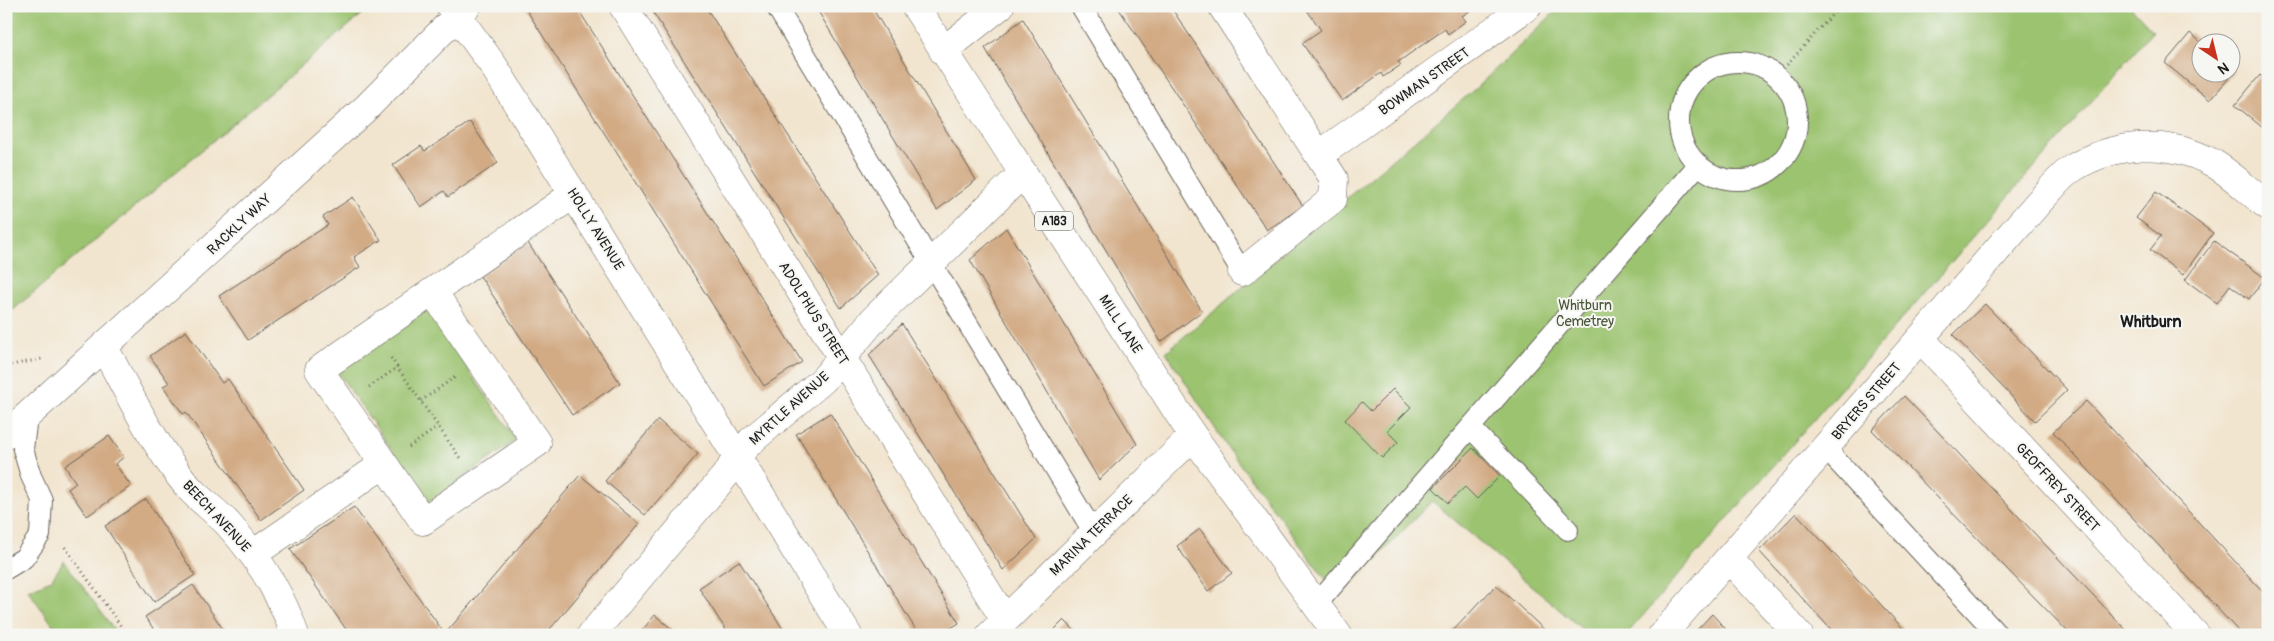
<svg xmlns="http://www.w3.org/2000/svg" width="2274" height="641" viewBox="0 0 2274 641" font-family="Pangolin,sans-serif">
  <rect width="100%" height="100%" fill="#f6f6f2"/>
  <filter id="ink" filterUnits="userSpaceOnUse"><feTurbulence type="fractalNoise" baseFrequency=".02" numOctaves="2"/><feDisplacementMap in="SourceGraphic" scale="10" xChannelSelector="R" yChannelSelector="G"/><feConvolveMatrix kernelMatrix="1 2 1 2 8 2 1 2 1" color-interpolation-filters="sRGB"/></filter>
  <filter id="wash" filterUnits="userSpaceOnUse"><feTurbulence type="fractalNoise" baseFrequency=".0096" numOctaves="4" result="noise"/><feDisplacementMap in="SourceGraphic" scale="20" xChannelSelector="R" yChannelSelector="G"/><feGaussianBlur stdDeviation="1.12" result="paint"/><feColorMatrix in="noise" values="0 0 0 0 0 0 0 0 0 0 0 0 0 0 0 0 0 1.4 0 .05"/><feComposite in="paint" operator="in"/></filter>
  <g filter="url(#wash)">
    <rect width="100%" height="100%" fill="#f2e5cf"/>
    <!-- green -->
    <path fill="#9bc36f" stroke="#5c7046" d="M6,6H372L6,316Z
      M1561,6H2130L2153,31L1626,635H1589L1432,501L1339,597L1227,447L1166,352L1475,89Z
      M426,309L517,440L428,502L337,371Z
      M64,561L118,635H60L28,590L51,580Z"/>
    <g id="blocks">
      <!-- building -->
      <path fill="#d2aa84" d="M524,6H576L802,362L764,386Z
        M649,6H705L878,275L841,308Z
        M815,6H871L976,180L937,210Z
        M1117,6H1170L1303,206L1267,230Z
        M1304,6H1477L1462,16L1466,21L1448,34L1445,29L1398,62L1401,65L1383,77L1381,73L1342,101L1302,43L1321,30Z
        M1023,19L1202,311L1161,342L985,48Z
        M2190,33L2202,43V72H2232V69L2235,71L2210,100L2165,63Z
        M2260,75L2268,82V132L2235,105Z
        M470,122L498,163L448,197L444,191L421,207L393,165L421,146L425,151Z
        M2156,192L2213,233L2183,275L2150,250L2161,236L2136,218Z
        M353,197L381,240L354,257L360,267L248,340L219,296L328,225L323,217Z
        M1006,228L1137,444L1099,480L970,260Z
        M2214,241L2265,278L2249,299L2230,285L2217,303L2185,280Z
        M528,243L620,383L572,415L480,276Z
        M1985,304L2067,390L2035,421L1953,335Z
        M902,324L1036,539L1003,570L869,355Z
        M186,331L222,383L228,379L304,490L261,520L186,412L183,414L163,386L169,383L150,356Z
        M1393,389L1411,407L1387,431L1398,442L1382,458L1345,420L1362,402L1371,411Z
        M1904,396L2131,635H2071L1872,430Z
        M2086,401L2268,597V635H2242L2053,432Z
        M830,413L959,623L940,635H919L796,434Z
        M658,420L698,454L645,515L605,481Z
        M109,436L124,457L115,464L131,486L87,516L68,489L76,483L65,466Z
        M1473,448L1500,476L1477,499L1465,487L1448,503L1433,488Z
        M580,475L639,524L545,635H350L290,549L354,507L445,634Z
        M146,499L195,575L154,602L105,526Z
        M1796,513L1909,635H1836L1759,551Z
        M1200,529L1232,573L1208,591L1177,546Z
        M739,561L762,597L787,635H729L699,588Z
        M193,585L227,635H158L145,617Z
        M1496,585L1550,635H1449Z
        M1712,614L1731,635H1692Z
        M655,615L679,635H638Z
        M1064,620L1079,635H1049Z"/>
    </g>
  </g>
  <g filter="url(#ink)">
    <use href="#blocks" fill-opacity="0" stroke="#67625b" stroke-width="1"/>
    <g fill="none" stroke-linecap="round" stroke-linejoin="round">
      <defs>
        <path id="lane" d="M776,6L1094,533
          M1081,6L1242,272
          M1679 121a59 59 0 1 1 118 0a59 59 0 1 1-118 0Z
          M1471,428L1568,530
          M1825,448L1998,635
          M6,569L24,558L40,535L42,500L31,476L23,449L27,417
          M1316,605L1698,165"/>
        <path id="street" d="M450,6L493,65L848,635
          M623,6L1005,620
          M1222,6L1334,179L1333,199L1242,272
          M943,51L1000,6
          M1319,155L1528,6
          M1921,339L2196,635
          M104,347C130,396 154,445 189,488C201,501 216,511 228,524C258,557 281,593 295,635
          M6,435L367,107L467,6
          M384,464L423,521L537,443L433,292
          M253,554L384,464L319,370L574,194
          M1729,559L1799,635
          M591,635L729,471L737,456L751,441L823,380L874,319L1023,173
          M990,635L1193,436
          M1662,635L2038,203C2049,192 2060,176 2073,168C2114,143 2167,138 2211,162C2231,173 2249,192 2268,206"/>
        <path id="primary" d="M915,6L1193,436L1338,635"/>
      </defs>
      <!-- lane casing -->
      <use href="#lane" stroke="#67625b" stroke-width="22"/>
      <!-- street casing -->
      <use href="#street" stroke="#67625b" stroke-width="29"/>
      <!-- primary casing -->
      <use href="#primary" stroke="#67625b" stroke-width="29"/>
      <!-- path -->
      <path stroke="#67625b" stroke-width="3" stroke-dasharray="1 4" stroke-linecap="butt" d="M2139,6L2145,12L2149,6
        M1777,76L1840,6
        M391,358L460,458
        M6,366L42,359
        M369,387L398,367
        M421,401L455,377
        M409,447L438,427
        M65,547L127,635"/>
      <!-- lane -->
      <use href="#lane" stroke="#fff" stroke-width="20"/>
      <!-- street -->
      <use href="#street" stroke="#fff" stroke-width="28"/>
      <!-- primary -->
      <use href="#primary" stroke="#fff" stroke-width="28"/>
    </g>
  </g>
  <g text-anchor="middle" stroke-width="4" stroke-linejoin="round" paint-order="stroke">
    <!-- shield labels -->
    <rect fill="#f6f6f2" stroke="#5d5d5c" stroke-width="1" x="1035" y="211.5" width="38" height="19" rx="4"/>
    <g font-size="12" font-weight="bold" fill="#1c1c1c">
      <text x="1054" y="225">A183</text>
    </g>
    <!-- street labels -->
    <g font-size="14" fill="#1c1c1c" stroke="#f6f6f2">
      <text transform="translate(1424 81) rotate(-35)" y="5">BOWMAN STREET</text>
      <text transform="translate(239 224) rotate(-43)" y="5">RACKLY WAY</text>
      <text transform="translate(596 229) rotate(58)" y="5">HOLLY AVENUE</text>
      <text transform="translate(814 313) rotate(58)" y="5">ADOLPHUS STREET</text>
      <text transform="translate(1121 324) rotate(57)" y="5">MILL LANE</text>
      <text transform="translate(1866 401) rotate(-49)" y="5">BRYERS STREET</text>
      <text transform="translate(789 408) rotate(-42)" y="5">MYRTLE AVENUE</text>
      <text transform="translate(2058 487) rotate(47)" y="5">GEOFFREY STREET</text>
      <text transform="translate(217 516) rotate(47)" y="5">BEECH AVENUE</text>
      <text transform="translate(1091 535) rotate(-44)" y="5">MARINA TERRACE</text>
    </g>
    <!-- park labels -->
    <g font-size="14" fill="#485639" stroke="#f6f6f2">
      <text x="1585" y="310">Whitburn<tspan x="1585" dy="16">Cemetrey</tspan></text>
    </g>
    <!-- quarter labels -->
    <g font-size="16" font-weight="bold" fill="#1c1c1c" stroke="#f6f6f2">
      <text x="2151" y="327">Whitburn</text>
    </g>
  </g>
  <!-- margin -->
  <rect width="2274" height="641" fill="none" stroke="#f6f6f2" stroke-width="25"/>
  <!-- north arrow -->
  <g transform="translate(2216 58) rotate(145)"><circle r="24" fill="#f6f6f2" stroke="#9f9f9c"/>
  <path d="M0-4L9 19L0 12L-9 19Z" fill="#c8321e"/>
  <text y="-8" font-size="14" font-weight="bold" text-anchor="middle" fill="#1c1c1c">N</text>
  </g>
</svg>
